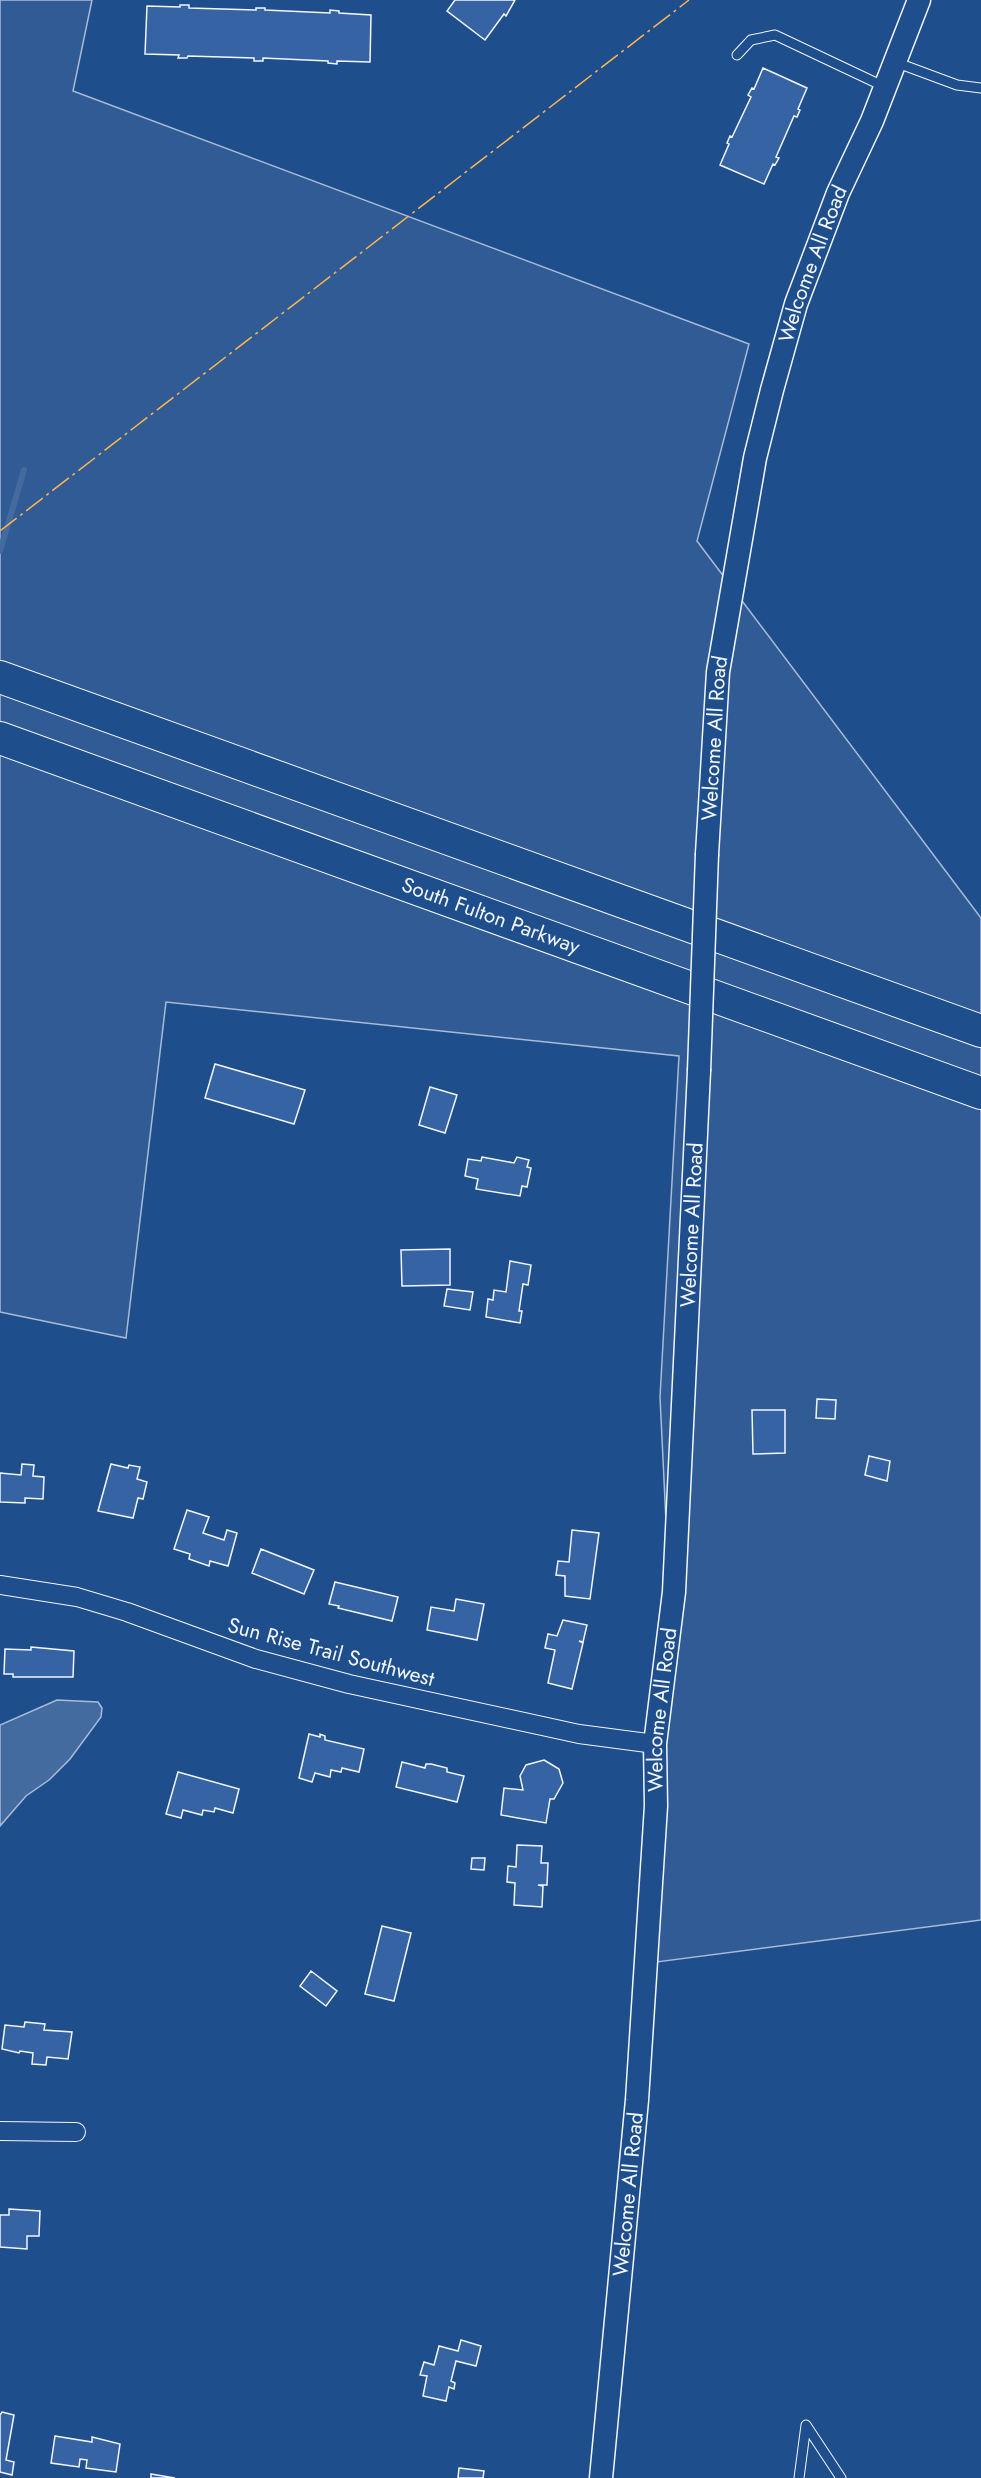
<svg xmlns="http://www.w3.org/2000/svg" width="981" height="2478" viewBox="0 0 981 2478" font-family="Jost,sans-serif">
  <rect width="100%" height="100%" fill="#1f4e8c"/>
  <!-- built -->
  <path fill="#305b95" stroke="#a8bbd7" stroke-width="1.5" d="M0,0H92L73,91L749,344L697,541L981,918V1920L649,1963L667,1542L660,1397L679,1056L166,1002L126,1338L0,1312Z"/>
  <!-- water -->
  <path fill="#446ba0" stroke="#a8bbd7" stroke-width="1.5" d="M57,1700L98,1702L102,1708L101,1717L70,1759L49,1780L26,1796L0,1826V1725Z"/>
  <g fill="none" stroke-linecap="round" stroke-linejoin="round">
    <!-- stream -->
    <path stroke="#446ba0" stroke-width="6" d="M0,551L24,470"/>
  </g>
  <!-- building -->
  <path fill="#3563a3" stroke="#f2f6ff" stroke-width="1.5" d="M455,0H515L506,16L504,14L485,40L447,11Z
    M180,5H189V8L256,10V8H265V10L330,13V10L339,11V13L371,15L370,62L337,61V64L328,63V61L263,58V61H254V58L188,56L187,58H178L179,55L145,54L147,6L180,7Z
    M763,68L807,88L798,109L800,110L797,117L794,116L776,157L779,158L775,165L773,164L764,184L720,165L729,144L727,143L730,136L732,137L751,97L748,95L752,88L754,89Z
    M215,1064L305,1090L294,1124L205,1098Z
    M430,1087L457,1095L445,1133L419,1125Z
    M482,1157L514,1163L517,1157L529,1160L527,1167L531,1168L527,1187L522,1186L520,1196L476,1189L478,1179L465,1176L468,1159L481,1161Z
    M450,1249V1285L402,1286L401,1250Z
    M510,1261L531,1265L528,1285L523,1284L519,1311H522L520,1323L486,1317L488,1299L493,1300L494,1290L506,1292Z
    M447,1289L473,1292L470,1310L444,1306Z
    M817,1399L836,1400L835,1419L816,1418Z
    M752,1410H785V1453L753,1454Z
    M869,1456L890,1461L887,1481L865,1475Z
    M22,1464L34,1465L33,1476L44,1477L43,1499L25,1498V1503L0,1502V1473L21,1475Z
    M111,1464L128,1468L129,1465L140,1467L137,1479L147,1482L143,1499L138,1498L133,1518L98,1511Z
    M187,1510L209,1517L203,1533L224,1540L227,1530L237,1533L228,1566L210,1561L209,1566L189,1559L190,1554L174,1549Z
    M572,1530L599,1533L590,1599L565,1596V1576L556,1575L558,1561L569,1562Z
    M261,1549L314,1570L304,1594L252,1573Z
    M335,1582L398,1597L392,1621L338,1608L339,1606L329,1604Z
    M456,1599L484,1604L477,1640L427,1630L431,1607L454,1611Z
    M563,1620L587,1625L583,1642L579,1641L583,1643L572,1689L548,1683L555,1650L545,1648L548,1634L557,1636Z
    M31,1647L74,1651L73,1677H13V1674H4L5,1649L31,1650Z
    M309,1734L320,1737V1734L325,1736V1740L364,1749L359,1772L342,1768L341,1772L331,1770L330,1777L315,1773L312,1782L299,1778Z
    M544,1760L559,1769L563,1783L554,1799H550L546,1823L501,1815L504,1788L523,1790L520,1776L526,1765Z
    M402,1762L425,1768L426,1764H431L447,1768V1772L464,1776L457,1802L396,1787Z
    M178,1772L239,1789L233,1813L215,1808L214,1812L203,1810L202,1815L183,1810L181,1818L166,1814Z
    M517,1845L542,1846L541,1863H548L547,1885H538L543,1886L542,1907L514,1905L515,1883L507,1882L508,1866L516,1867Z
    M472,1858H485L484,1870L471,1869Z
    M382,1926L411,1933L394,2001L365,1994Z
    M311,1971L337,1991L326,2006L300,1986Z
    M25,2022L45,2024L44,2030L72,2032L68,2059L47,2057L46,2065L32,2064L33,2053L20,2051L19,2053L2,2049L5,2025L24,2027Z
    M9,2209L40,2211L39,2236H27V2249L0,2247V2215H9Z
    M461,2340L481,2346L476,2366L456,2361L451,2381L455,2383L454,2389L449,2387L446,2401L423,2396L427,2376L420,2375L424,2362L434,2365L439,2346L458,2351Z
    M2,2412L14,2415L6,2460L14,2462L12,2475L0,2472V2415Z
    M55,2436L92,2442V2437L120,2444L116,2472L86,2468L87,2460L80,2459L79,2467L51,2463Z
    M459,2468L484,2471L483,2478H458Z
    M151,2474L175,2478H151Z"/>
  <g fill="none" stroke-linecap="round" stroke-linejoin="round">
    <defs>
      <path id="service" d="M737,55L751,40L775,35L885,87
        M895,62L957,85L981,88
        M799,2478L806,2425L841,2478"/>
      <path id="minor" d="M0,1585L77,1597L127,1612L256,1659L349,1684L579,1734L655,1744
        M0,2131L76,2132"/>
      <g id="tertiary">
        <path id="s1" d="M707,854L718,672L755,458L772,390L796,304L838,193L872,121L919,0"/>
        <path id="s2" d="M601,2478L637,2100L656,1806L655,1744L674,1592L699,1071"/>
      </g>
      <g id="motorway">
        <path d="M0,677L981,1031"/>
        <path id="s3" d="M0,738L981,1093"/>
      </g>
    </defs>
    <!-- service casing -->
    <use href="#service" stroke="#f2f6ff" stroke-width="11"/>
    <!-- minor casing -->
    <use href="#minor" stroke="#f2f6ff" stroke-width="20"/>
    <!-- tertiary casing -->
    <use href="#tertiary" stroke="#f2f6ff" stroke-width="25"/>
    <!-- motorway casing -->
    <use href="#motorway" stroke="#f2f6ff" stroke-width="34"/>
    <!-- service -->
    <use href="#service" stroke="#1f4e8c" stroke-width="9"/>
    <!-- minor -->
    <use href="#minor" stroke="#1f4e8c" stroke-width="18"/>
    <!-- tertiary -->
    <use href="#tertiary" stroke="#1f4e8c" stroke-width="22"/>
    <!-- motorway -->
    <use href="#motorway" stroke="#1f4e8c" stroke-width="32"/>
    <defs>
      <path id="tertiary-bridge" d="M699,1071L707,854"/>
    </defs>
    <!-- tertiary-bridge casing -->
    <use href="#tertiary-bridge" stroke="#f2f6ff" stroke-width="25" stroke-linecap="butt"/>
    <!-- tertiary-bridge -->
    <use href="#tertiary-bridge" stroke="#1f4e8c" stroke-width="22"/>
    <!-- power -->
    <path stroke="#ffb74d" stroke-width="1.5" stroke-dasharray="21 4.5 3 4.5" stroke-linecap="butt" d="M0,531L689,0"/>
  </g>
  <g text-anchor="middle" stroke-width="4.5" stroke-linejoin="round" paint-order="stroke">
    <!-- street labels -->
    <g font-size="21" fill="#f2f6ff" stroke="#1f4e8c">
      <text dy="7" stroke="none"><textPath href="#s1" startOffset="602">Welcome All Road</textPath></text>
      <text dy="7" stroke="none"><textPath href="#s1" startOffset="116">Welcome All Road</textPath></text>
      <text dy="7" stroke="none"><textPath href="#s3" startOffset="522">South Fulton Parkway</textPath></text>
      <text dy="7" stroke="none"><textPath href="#s2" startOffset="1257">Welcome All Road</textPath></text>
      <text transform="translate(331 1652) rotate(15)" y="7">Sun Rise Trail Southwest</text>
      <text dy="7" stroke="none"><textPath href="#s2" startOffset="771">Welcome All Road</textPath></text>
      <text dy="7" stroke="none"><textPath href="#s2" startOffset="285">Welcome All Road</textPath></text>
    </g>
  </g>
</svg>
